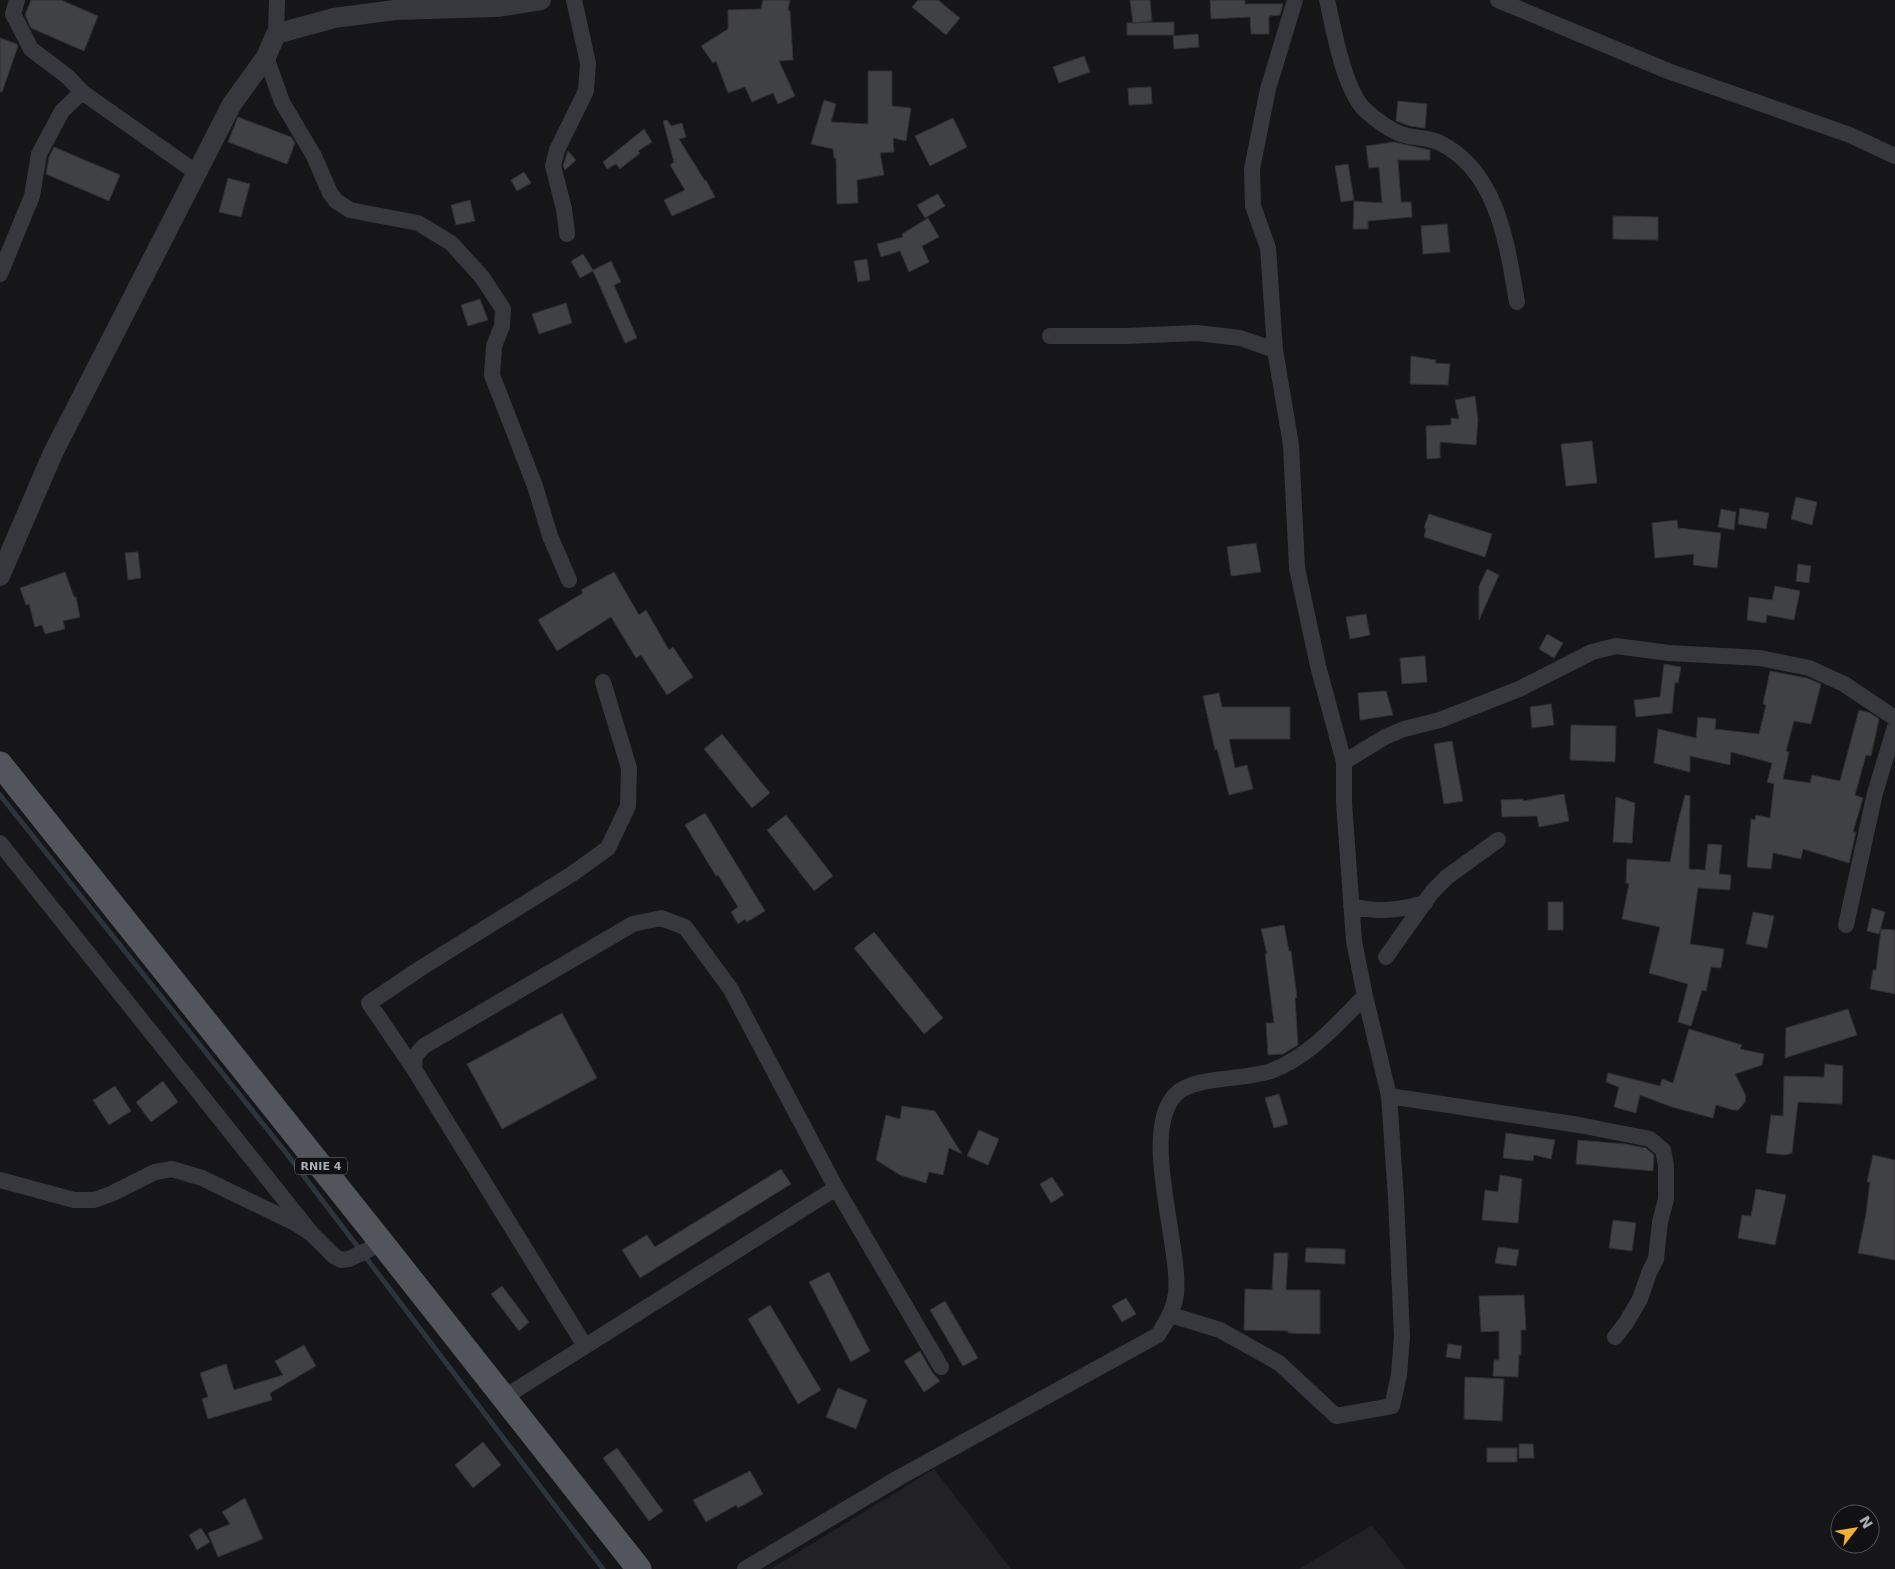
<svg xmlns="http://www.w3.org/2000/svg" width="1895" height="1569" viewBox="0 0 1895 1569" font-family="'DejaVu Sans',sans-serif">
  <rect width="100%" height="100%" fill="#161618"/>
  <!-- built -->
  <path fill="#222225" d="M934,1469L1011,1569H771Z
    M1372,1525L1406,1569H1299Z"/>
  <g fill="none" stroke-linecap="round" stroke-linejoin="round">
    <!-- stream -->
    <path stroke="#2c353c" stroke-width="5" d="M0,795L287,1154L603,1569"/>
  </g>
  <!-- building -->
  <path fill="#404145" stroke="#303034" d="M31,0H61L98,16L84,51L31,28L25,15Z
    M763,0H790L788,10L790,11L793,60L779,61L795,96L778,104L773,93L752,102L745,87L728,93L716,61L713,63L701,46L728,29V10L761,9Z
    M918,0H938L960,18L946,35L912,7Z
    M1130,0H1150L1152,21L1133,23Z
    M1210,0H1245V4H1283L1280,15L1269,16V34H1251L1250,17L1211,19Z
    M1174,22V35H1127V23Z
    M1198,34L1199,47L1174,49L1173,36Z
    M0,38L17,44L18,46L2,92H0Z
    M1084,56L1090,72L1059,83L1053,67Z
    M868,71H892V106L911,108L906,141L893,138L894,152L880,153L884,175L857,180L858,203L837,204L836,158H834L833,149L811,144L824,100L836,104L831,122L868,124Z
    M1151,87L1152,104L1129,105L1128,88Z
    M1398,101L1427,104L1425,128L1410,126L1396,121Z
    M238,117L291,137L295,143L287,164L228,142Z
    M953,118L967,147L930,166L915,136Z
    M667,120L671,126L682,123L686,137L679,139L705,181L706,180L715,197L672,216L664,200L685,190L670,165L674,162L663,121Z
    M644,129L652,142L638,151L640,153L620,169L616,164L607,169L603,162Z
    M1394,142L1430,150V160H1398L1401,202H1411L1412,217L1368,221V229H1353L1354,201L1382,203L1379,167L1369,168L1366,146Z
    M54,147L120,175L109,201L46,174L49,157Z
    M568,151L576,160L565,170L563,166Z
    M1348,164L1354,200L1341,202L1335,166Z
    M524,172L531,183L517,191L511,180Z
    M228,178L250,184L241,217L219,212Z
    M938,194L945,206L925,218L917,205Z
    M470,200L475,221L456,225L451,205Z
    M1613,216L1658,217V240L1613,239Z
    M928,218L939,237L922,246L929,262L909,272L900,251L881,257L877,244L903,237L902,234Z
    M1447,224L1450,252L1423,254L1421,226Z
    M583,254L593,270L611,261L621,282L614,285L637,338L625,343L593,271L580,278L571,261Z
    M867,259L870,280L858,282L854,261Z
    M480,299L488,320L468,326L461,305Z
    M566,303L572,323L539,334L532,314Z
    M1411,356L1436,360L1435,363L1450,364L1448,385L1410,384Z
    M1475,396L1478,420L1476,445L1440,442V458L1427,459L1426,426L1451,425V418L1459,419L1455,400Z
    M1592,441L1597,483L1566,486L1561,444Z
    M1796,497L1817,502L1812,525L1791,519Z
    M1740,508L1769,513L1766,529L1738,524Z
    M1721,509L1736,512L1734,530L1718,527Z
    M1429,514L1492,534L1485,557L1424,537L1426,528H1424Z
    M1677,520L1678,528L1721,533L1717,568L1693,565L1694,554L1655,558L1652,523Z
    M1256,543L1261,572L1231,576L1227,547Z
    M138,552L141,578L128,580L125,553Z
    M1798,564L1811,566L1809,583L1796,581Z
    M1487,569L1499,575L1479,620V586Z
    M65,572L74,597H76L80,617L63,621L65,629L45,634L42,625L35,627L29,604L26,605L20,588Z
    M614,572L639,615L646,610L669,650L673,647L693,677L667,695L641,655L636,658L611,617L557,651L538,620L583,593L581,590Z
    M1775,586L1800,591L1794,620L1767,615L1766,623L1747,620L1749,597L1772,600Z
    M1366,614L1370,635L1350,639L1346,617Z
    M1547,634L1563,643L1554,658L1539,649Z
    M1425,656L1427,682L1402,684L1400,658Z
    M1664,664L1681,667L1678,683L1675,682L1672,713L1636,717L1634,700L1660,697Z
    M1770,671L1807,678L1821,684L1811,724L1794,721L1786,751L1789,752L1783,779L1810,783L1812,775L1840,781L1859,710L1870,713L1879,719L1871,756L1866,755L1855,795L1863,798L1853,832H1856L1849,863L1803,849L1801,859L1773,853L1771,869L1747,867L1751,819L1755,820L1756,815L1770,818L1774,784L1767,782L1772,763L1731,752L1730,765L1690,756V772L1654,763L1658,729L1696,738L1698,717L1716,719L1715,729L1759,734L1766,705L1763,704Z
    M1386,691L1393,715L1360,720L1358,693Z
    M1219,693L1222,707H1290V739H1229L1235,768L1247,765L1253,789L1229,795L1217,749L1215,750L1203,696Z
    M1551,704L1554,725L1532,728L1530,707Z
    M1571,725L1616,726L1615,762L1570,760Z
    M722,734L770,793L752,808L704,749Z
    M1452,741L1463,801L1444,804L1434,744Z
    M1564,794L1569,821L1539,827L1537,816L1502,817L1501,800L1523,799V801Z
    M1685,795L1690,796L1689,869L1705,870L1708,844L1722,845L1719,874L1731,875L1730,890L1698,888L1690,944L1724,949L1721,968L1711,967L1706,991L1702,990L1691,1026L1678,1022L1688,984L1649,973L1660,927L1622,919L1629,884L1626,883L1627,859L1670,862L1677,826Z
    M1616,797L1635,803L1632,843L1613,842Z
    M705,813L765,911L747,922L745,919L738,924L731,912L738,907L718,875L716,876L685,825Z
    M786,815L833,876L814,891L767,830Z
    M1548,902H1563V930H1548Z
    M1872,908L1885,912L1879,934L1867,931Z
    M1753,912L1774,916L1767,948L1746,944Z
    M1284,925L1289,951H1291L1297,998H1295L1298,1045L1283,1054L1268,1055L1266,1023H1274L1265,954H1267L1261,929Z
    M1881,929L1895,930V994L1870,989L1873,970H1876Z
    M874,932L943,1018L924,1034L854,948Z
    M1848,1009L1857,1035L1785,1058L1786,1028Z
    M562,1013L597,1078L502,1129L467,1064Z
    M1689,1029L1742,1045L1740,1049L1764,1054L1762,1065L1735,1074L1746,1096L1745,1102L1742,1106L1738,1110H1733L1716,1105L1713,1118L1672,1107L1640,1095L1636,1113L1614,1107L1619,1087L1606,1082L1608,1073L1660,1086L1662,1079L1673,1083Z
    M1825,1064L1843,1066L1842,1104L1798,1102L1792,1153L1785,1155L1766,1153L1771,1115L1783,1116L1784,1076L1824,1077Z
    M163,1081L178,1102L151,1122L136,1102Z
    M115,1086L131,1111L109,1125L93,1100Z
    M1279,1094L1288,1124L1274,1128L1265,1098Z
    M902,1106L935,1111L962,1154L949,1148L943,1175L929,1172L926,1183L900,1175L876,1160L886,1115L900,1119Z
    M979,1130L999,1139L988,1165L967,1156Z
    M1506,1133L1555,1140L1551,1159L1534,1155L1533,1161L1503,1158Z
    M1578,1140L1625,1144L1646,1148L1654,1155L1653,1171L1576,1164Z
    M1873,1155L1895,1160V1260L1858,1253L1866,1214L1870,1182H1867Z
    M781,1169L791,1184L640,1278L622,1250L647,1235L655,1247Z
    M1500,1175L1522,1179L1518,1223L1482,1220L1485,1190L1498,1192Z
    M1052,1177L1064,1195L1051,1203L1040,1184Z
    M1756,1189L1786,1195L1775,1245L1738,1238L1742,1215L1751,1216Z
    M1613,1220L1636,1223L1632,1251L1609,1248Z
    M1498,1247L1519,1250L1516,1266L1495,1263Z
    M1306,1248L1345,1249V1264L1305,1262Z
    M1274,1253H1288L1286,1290H1320V1334L1288,1333V1331L1244,1330L1245,1289L1272,1290Z
    M829,1272L870,1351L851,1362L809,1282Z
    M502,1286L529,1322L519,1331L491,1294Z
    M1524,1295L1526,1330H1521V1355H1519L1518,1377L1493,1376L1494,1360H1499V1331L1481,1332L1479,1296Z
    M1126,1298L1136,1314L1122,1322L1112,1306Z
    M945,1301L978,1358L963,1366L930,1310Z
    M770,1305L821,1390L798,1404L748,1319Z
    M1448,1344L1462,1346L1460,1359L1446,1357Z
    M304,1345L316,1366L270,1393L272,1400L208,1419L202,1399L208,1397L200,1373L226,1364L234,1390L283,1375L275,1361Z
    M920,1351L932,1372L940,1381L924,1392L904,1361Z
    M1465,1377L1504,1379L1502,1421L1464,1419Z
    M838,1388L867,1400L856,1429L826,1417Z
    M483,1442L501,1465L473,1488L455,1465Z
    M1519,1444H1533L1534,1458H1519Z
    M617,1448L663,1511L649,1521L603,1458Z
    M1487,1448H1517V1462H1487Z
    M750,1471L763,1494L738,1508L736,1505L706,1522L693,1500Z
    M245,1498L263,1539L218,1557L208,1533L230,1524L222,1512Z
    M201,1528L210,1542L197,1550L189,1535Z"/>
  <g fill="none" stroke-linecap="round" stroke-linejoin="round">
    <!-- minor -->
    <path stroke="#37383d" stroke-width="16" d="M17,0L13,14L31,49L68,77L82,92L197,173
      M1327,0C1334,30 1343,85 1363,108C1374,119 1393,133 1408,136C1417,138 1429,138 1438,142C1498,170 1507,245 1517,302
      M1498,0L1668,71L1850,135L1895,156
      M276,34L277,0
      M266,57L282,102L314,156L330,193L336,201L350,210L418,223L451,243L482,277L503,309L502,326L494,346L492,375L535,486L550,536L569,580
      M567,234L564,209L553,166L557,150L586,91L588,63L574,0
      M0,274L32,196L39,154L62,111L82,92
      M1050,336H1126L1197,333L1240,338L1275,350L1291,445L1297,568L1318,666L1344,762V803L1354,941L1365,996L1389,1096L1396,1198L1402,1337L1399,1375L1392,1406L1336,1416L1279,1363L1220,1330L1171,1315
      M1275,350L1268,248L1253,206L1252,169L1268,89L1295,0
      M1344,762L1385,737L1404,729L1440,720L1519,689L1592,652L1616,646L1669,653L1760,658L1809,668L1844,684L1895,718
      M0,843L312,1234
      M1351,906C1377,913 1400,910 1425,903
      M1846,925L1875,793L1895,727
      M1386,957L1432,892L1447,877L1498,840
      M414,1069L369,1003L421,968L572,874L608,848L628,806L629,768L603,682
      M1389,1096L1579,1125L1650,1139L1663,1150L1666,1165V1199L1660,1222L1656,1259L1649,1273L1640,1299L1626,1323L1615,1337
      M0,1180L74,1200H94L111,1194L155,1172L172,1169L202,1178L295,1223L312,1234L334,1256L341,1260L349,1259L382,1243
      M585,1346L414,1069L415,1056L424,1046L633,924L661,918L685,927L730,988L836,1188
      M503,1398L836,1188L941,1367
      M745,1569L900,1477L1158,1335C1166,1322 1174,1310 1176,1294C1181,1244 1139,1131 1176,1094C1193,1076 1247,1080 1271,1071C1309,1057 1336,1025 1365,996"/>
    <!-- tertiary -->
    <path stroke="#37383d" stroke-width="20" d="M0,576L53,453L232,104L266,57L276,34L334,18L395,10L497,7L541,0"/>
    <!-- primary -->
    <path stroke="#53555c" stroke-width="25" d="M0,764L382,1243L639,1569"/>
  </g>
  <g text-anchor="middle" stroke-width="5" stroke-linejoin="round" paint-order="stroke">
    <!-- shield labels -->
    <rect fill="#111113" stroke="#7b7e86" stroke-width="1" x="295" y="1157.5" width="52" height="17" rx="4"/>
    <g font-size="11" font-weight="bold" fill="#a8adb8">
      <text x="321" y="1170">RNIE 4</text>
    </g>
  </g>
  <!-- north arrow -->
  <g transform="translate(1855 1529) rotate(59)"><circle r="24" fill="#111113" stroke="#4d4f55"/>
  <path d="M0-4L9 19L0 12L-9 19Z" fill="#f2b134"/>
  <text y="-8" font-size="14" font-weight="bold" text-anchor="middle" fill="#a8adb8">N</text>
  </g>
</svg>
